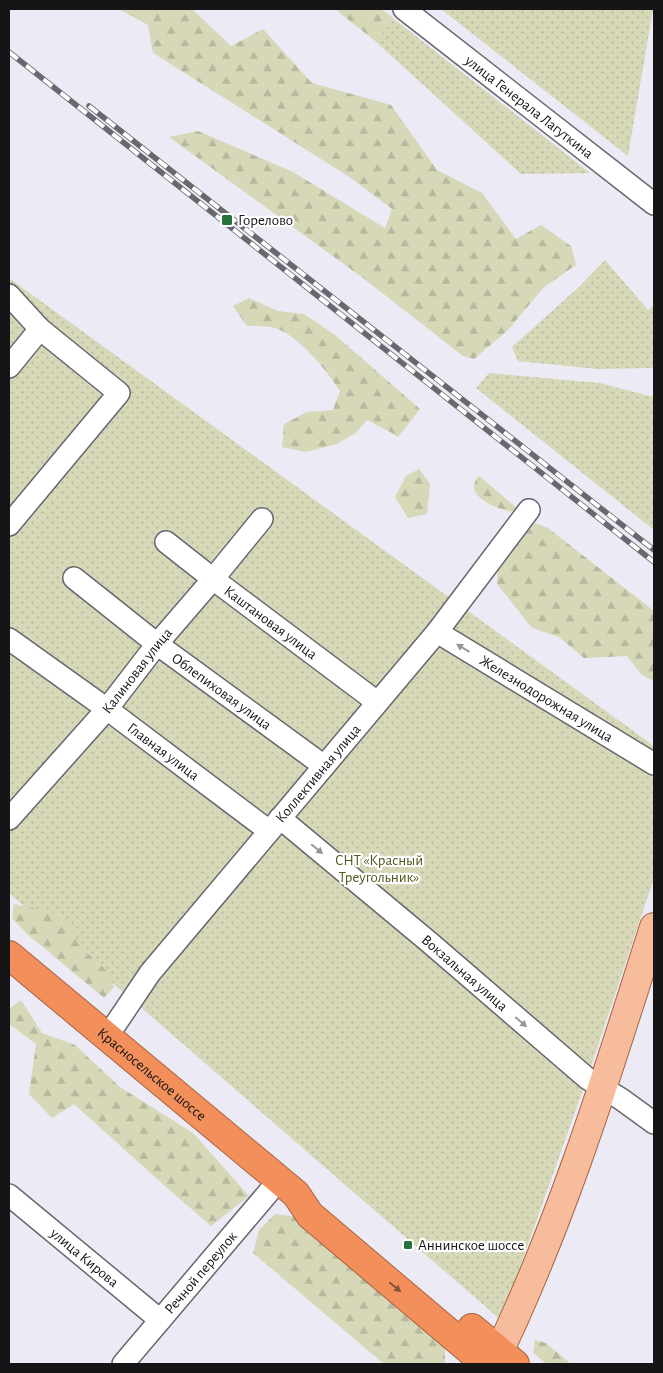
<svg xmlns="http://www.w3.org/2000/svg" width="663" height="1373" viewBox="0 0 663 1373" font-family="'Alegreya Sans',sans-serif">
  <defs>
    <pattern id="grass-dots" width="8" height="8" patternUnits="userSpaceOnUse" patternTransform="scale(1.25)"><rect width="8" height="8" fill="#d6d8b8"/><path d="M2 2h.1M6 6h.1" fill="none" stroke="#b7b89d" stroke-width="1.8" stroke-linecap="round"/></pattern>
    <pattern id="forest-firs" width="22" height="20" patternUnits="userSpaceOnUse" patternTransform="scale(1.25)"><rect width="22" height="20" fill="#d6d8b8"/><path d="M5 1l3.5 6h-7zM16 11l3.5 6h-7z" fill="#b7b89d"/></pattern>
  </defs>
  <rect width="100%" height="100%" fill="#eceaf5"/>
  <!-- grass -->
  <path fill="url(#grass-dots)" d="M441,9H653L628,156Z
    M394,19L590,173L521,174L375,41Z
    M605,260L648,310L654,305V368L597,369L518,361L512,347L580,286Z
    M9,278L654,746V878L584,1087L501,1320L9,893Z
    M489,373L600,383L649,396H654V530L476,388Z"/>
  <!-- forest -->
  <path fill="url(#forest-firs)" d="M119,9H192L231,46L263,29L312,83L391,105L437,170L482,193L516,239L541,225L571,246L576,265L543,288L508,330L474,359L463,356L363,278L169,137L198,131L293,172L385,228L392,209L351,178L153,53L148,25Z
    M335,9H382L394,19L375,41Z
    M249,298L278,311L304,314L335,335L420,409L398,437L392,433L367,420L356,433L337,444L306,452L282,447L284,424L307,412L333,410L340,391C326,370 297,332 271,327C264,326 255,326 247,326L233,306Z
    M419,469L430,484L427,514L408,518L395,497L406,476Z
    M479,476L519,510L515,512C501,511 460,496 479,476Z
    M535,523L548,528L654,611V681L642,675L627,656L584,658L559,637L532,628L497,584L498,568Z
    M14,904L52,912L70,926L81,947L105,969L114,987L104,998L27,934L12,918Z
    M21,1000L42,1033L75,1045L120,1087L193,1133L249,1196L211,1226L166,1187L74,1104L52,1118L29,1094L36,1044L9,1024V1009Z
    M275,1214L298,1217L445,1343V1364H384L253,1253L259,1230Z
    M535,1340L546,1343L571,1364H547L533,1353Z"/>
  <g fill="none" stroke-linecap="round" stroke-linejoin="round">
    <defs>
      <g id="minor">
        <path id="s1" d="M404,9L654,204"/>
        <path d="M9,295L40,329L119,393L9,525"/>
        <path d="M9,367L40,329"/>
        <path id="s2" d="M166,542L213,579L377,702"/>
        <path id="s3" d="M74,578L157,644L324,766"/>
        <path id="s4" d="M437,632L654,764"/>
        <path id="s5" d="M9,639L107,709L269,831"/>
        <path id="s6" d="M280,818L429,942L588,1079L621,1099L654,1123"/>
        <path id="s7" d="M9,819L107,709L157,644L213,579L262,519"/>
        <path id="s8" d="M107,1037L150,973L437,632L529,510"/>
        <path id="s9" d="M9,1195L160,1320"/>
        <path id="s10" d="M123,1364L279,1180"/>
      </g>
      <path id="major" d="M493,1364C561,1225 607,1075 654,927"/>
      <g id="highway">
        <path id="s11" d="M9,955L296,1194L310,1215L486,1364"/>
        <path d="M472,1328L515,1364"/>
      </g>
    </defs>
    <!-- minor casing -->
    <use href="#minor" stroke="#68666f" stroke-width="24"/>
    <!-- major casing -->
    <use href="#major" stroke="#a56443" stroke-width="30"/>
    <!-- highway casing -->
    <use href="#highway" stroke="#a56443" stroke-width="30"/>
    <!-- minor -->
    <use href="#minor" stroke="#fff" stroke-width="21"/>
    <!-- major -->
    <use href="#major" stroke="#f7bc9c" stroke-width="28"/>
    <!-- highway -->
    <use href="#highway" stroke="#f28f5a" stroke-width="28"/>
    <defs>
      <path id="rail" d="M9,52L654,562
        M89,106L654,550"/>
    </defs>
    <!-- rail casing -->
    <use href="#rail" stroke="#69686e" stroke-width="5.5"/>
    <!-- rail -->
    <use href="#rail" stroke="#fff" stroke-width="4" stroke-dasharray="11" stroke-linecap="butt"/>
  </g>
  <!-- one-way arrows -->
  <defs><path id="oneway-solid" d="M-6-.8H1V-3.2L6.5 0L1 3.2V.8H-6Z" transform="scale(1.25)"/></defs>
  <g fill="#969597">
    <use href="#oneway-solid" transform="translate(463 648) rotate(-149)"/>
    <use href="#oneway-solid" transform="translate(317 849) rotate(40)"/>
    <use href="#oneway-solid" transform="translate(521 1022) rotate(41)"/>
  </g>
  <use fill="#845238" href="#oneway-solid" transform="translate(395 1287) rotate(40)"/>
  <!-- markers -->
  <g fill="#2a713e" stroke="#fff" stroke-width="2">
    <rect x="221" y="214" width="12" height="12" rx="2.5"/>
    <rect x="403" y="1240" width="10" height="10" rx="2.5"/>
  </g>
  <g text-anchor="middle" stroke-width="4.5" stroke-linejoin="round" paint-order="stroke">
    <!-- street labels -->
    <g font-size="15" fill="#151417" stroke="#fff">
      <text dy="5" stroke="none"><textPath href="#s1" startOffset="159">улица Генерала Лагуткина</textPath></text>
      <text dy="5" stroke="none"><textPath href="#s2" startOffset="132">Каштановая улица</textPath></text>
      <text dy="5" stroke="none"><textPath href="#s7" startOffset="196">Калиновая улица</textPath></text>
      <text dy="5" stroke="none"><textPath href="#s3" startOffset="186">Облепиховая улица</textPath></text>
      <text dy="5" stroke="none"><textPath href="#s4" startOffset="128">Железнодорожная улица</textPath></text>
      <text dy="5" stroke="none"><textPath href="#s5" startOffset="191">Главная улица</textPath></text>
      <text dy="5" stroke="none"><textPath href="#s8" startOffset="338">Коллективная улица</textPath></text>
      <text dy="5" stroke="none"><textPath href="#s6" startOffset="241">Вокзальная улица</textPath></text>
      <text dy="5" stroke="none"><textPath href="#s11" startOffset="186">Красносельское шоссе</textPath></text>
      <text dy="5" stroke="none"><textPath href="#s9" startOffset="98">улица Кирова</textPath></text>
      <text dy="5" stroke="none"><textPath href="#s10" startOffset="120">Речной переулок</textPath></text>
    </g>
    <!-- poi labels -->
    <g font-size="15" fill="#151417" stroke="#fff" text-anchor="start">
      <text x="238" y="225">Горелово</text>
      <text x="418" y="1250">Аннинское шоссе</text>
    </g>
    <!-- park labels -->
    <g font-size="15" fill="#55571c" stroke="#fff">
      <text x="379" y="865">СНТ «Красный<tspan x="379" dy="17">Треугольник»</tspan></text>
    </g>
  </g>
  <!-- border -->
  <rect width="663" height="1373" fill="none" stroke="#151417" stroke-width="20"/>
</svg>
